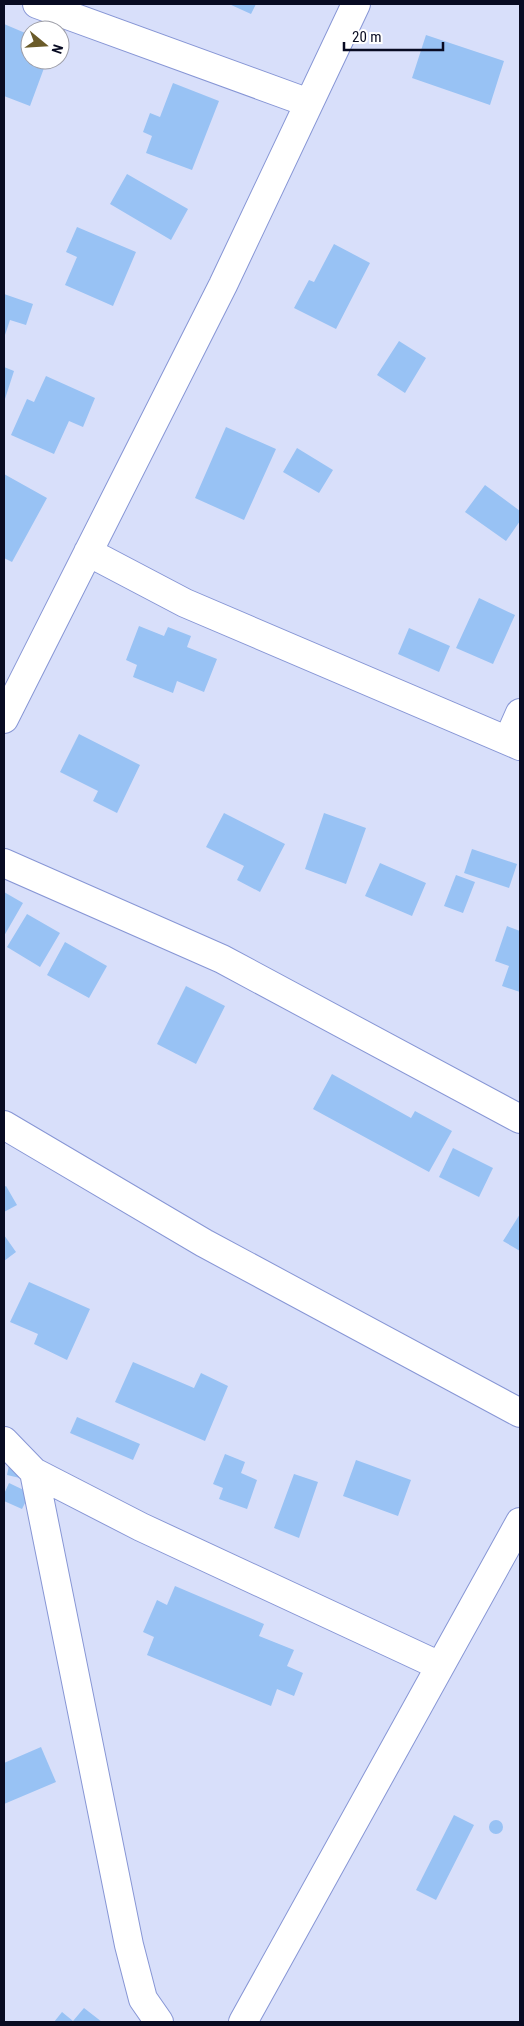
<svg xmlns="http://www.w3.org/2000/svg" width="524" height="2026" viewBox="0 0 524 2026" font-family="'Roboto Condensed',sans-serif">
  <rect width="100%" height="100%" fill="#d8dffa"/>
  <!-- building -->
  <path fill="#98c2f4" d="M229,4H256L251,14Z
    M4,24L30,35V60H47L30,106L4,96Z
    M426,35L504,61L490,105L412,78Z
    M173,83L219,101L192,170L146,153L152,136L143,132L150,113L160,117Z
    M127,174L188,209L171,240L110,204Z
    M77,227L136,252L113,306L65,285L77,257L66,252Z
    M334,244L370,263L336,329L294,308L309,280L314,282Z
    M4,294L33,304L26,325L10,320L4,338Z
    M399,341L426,358L405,393L377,375Z
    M4,367L14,371L4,402Z
    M46,376L95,398L83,427L69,421L54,454L11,435L27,399L34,402Z
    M226,427L276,449L244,520L195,498Z
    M297,448L333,470L319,493L283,472Z
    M4,474L47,498L12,562L4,558Z
    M485,485L520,511V521L506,541L465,512Z
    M479,598L515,615L493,664L456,648Z
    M139,626L164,636L168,627L191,636L187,647L217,659L204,692L177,681L173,693L133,677L137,665L126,660Z
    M409,628L450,646L439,672L398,654Z
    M79,734L140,765L117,813L93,801L98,791L60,772Z
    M224,813L285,844L260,892L237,880L244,866L206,847Z
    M324,813L366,828L346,884L305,869Z
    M472,849L517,864L509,888L464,873Z
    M380,863L426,883L412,916L365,896Z
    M456,875L475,882L463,913L444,906Z
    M4,892L23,903L4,936Z
    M27,914L60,933L40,967L7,947Z
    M507,926L520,931V992L502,986L509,966L495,961Z
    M65,942L107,966L89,998L47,975Z
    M186,986L225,1006L196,1064L157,1044Z
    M332,1074L411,1118L415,1111L452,1131L429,1172L313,1109Z
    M453,1148L493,1168L479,1197L439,1177Z
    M6,1186L17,1205L4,1212V1187Z
    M520,1214V1251L503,1241Z
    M4,1235L16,1252L4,1261Z
    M29,1282L90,1309L67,1360L34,1344L38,1334L10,1322Z
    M133,1362L194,1388L201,1373L228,1386L205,1441L115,1402Z
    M77,1417L140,1444L133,1460L70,1433Z
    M225,1454L245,1462L241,1473L257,1480L247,1509L219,1499L223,1488L213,1484Z
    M10,1460L23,1462L20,1478L7,1475Z
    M356,1460L411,1480L398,1516L343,1496Z
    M294,1474L318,1482L299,1538L274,1528Z
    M9,1483L30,1493L22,1509L4,1501V1494Z
    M175,1586L264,1624L259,1636L294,1650L287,1666L303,1673L294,1696L277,1689L271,1706L147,1655L154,1637L143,1632L157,1600L167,1605Z
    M41,1747L56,1782L4,1804V1763Z
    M454,1815L474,1825L436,1900L416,1890Z
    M489 1827a7 7 0 1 1 14 0a7 7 0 1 1-14 0Z
    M84,2008L102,2022H54L62,2012L73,2021Z"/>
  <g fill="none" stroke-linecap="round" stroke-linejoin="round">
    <defs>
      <path id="minor" d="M37,4L309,103
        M88,552L185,603L520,746
        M4,719L223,285L356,4
        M508,740L520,713
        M4,863L222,959L520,1119
        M4,1125L204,1243L520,1413
        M4,1441L34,1472L141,1527L440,1666
        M34,1472L129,1945L143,1999L159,2022
        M243,2022L520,1522"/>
    </defs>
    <!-- minor casing -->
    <use href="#minor" stroke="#8796d5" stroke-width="30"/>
    <!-- minor -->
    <use href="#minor" stroke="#fff" stroke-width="28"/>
  </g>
  <!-- border -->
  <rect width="524" height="2026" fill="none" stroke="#080b22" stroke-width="10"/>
  <!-- north arrow -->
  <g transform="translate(45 45) rotate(108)"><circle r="24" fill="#ffffff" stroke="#9c9da7"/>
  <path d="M0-4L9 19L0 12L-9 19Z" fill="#6a5b29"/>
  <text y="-8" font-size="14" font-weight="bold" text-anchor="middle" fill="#080b22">N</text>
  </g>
  <!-- scale -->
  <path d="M344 42v8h99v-8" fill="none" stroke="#080b22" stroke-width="2.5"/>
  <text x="352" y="42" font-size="15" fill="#080b22" stroke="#ffffff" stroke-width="4" paint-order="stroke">20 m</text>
</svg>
